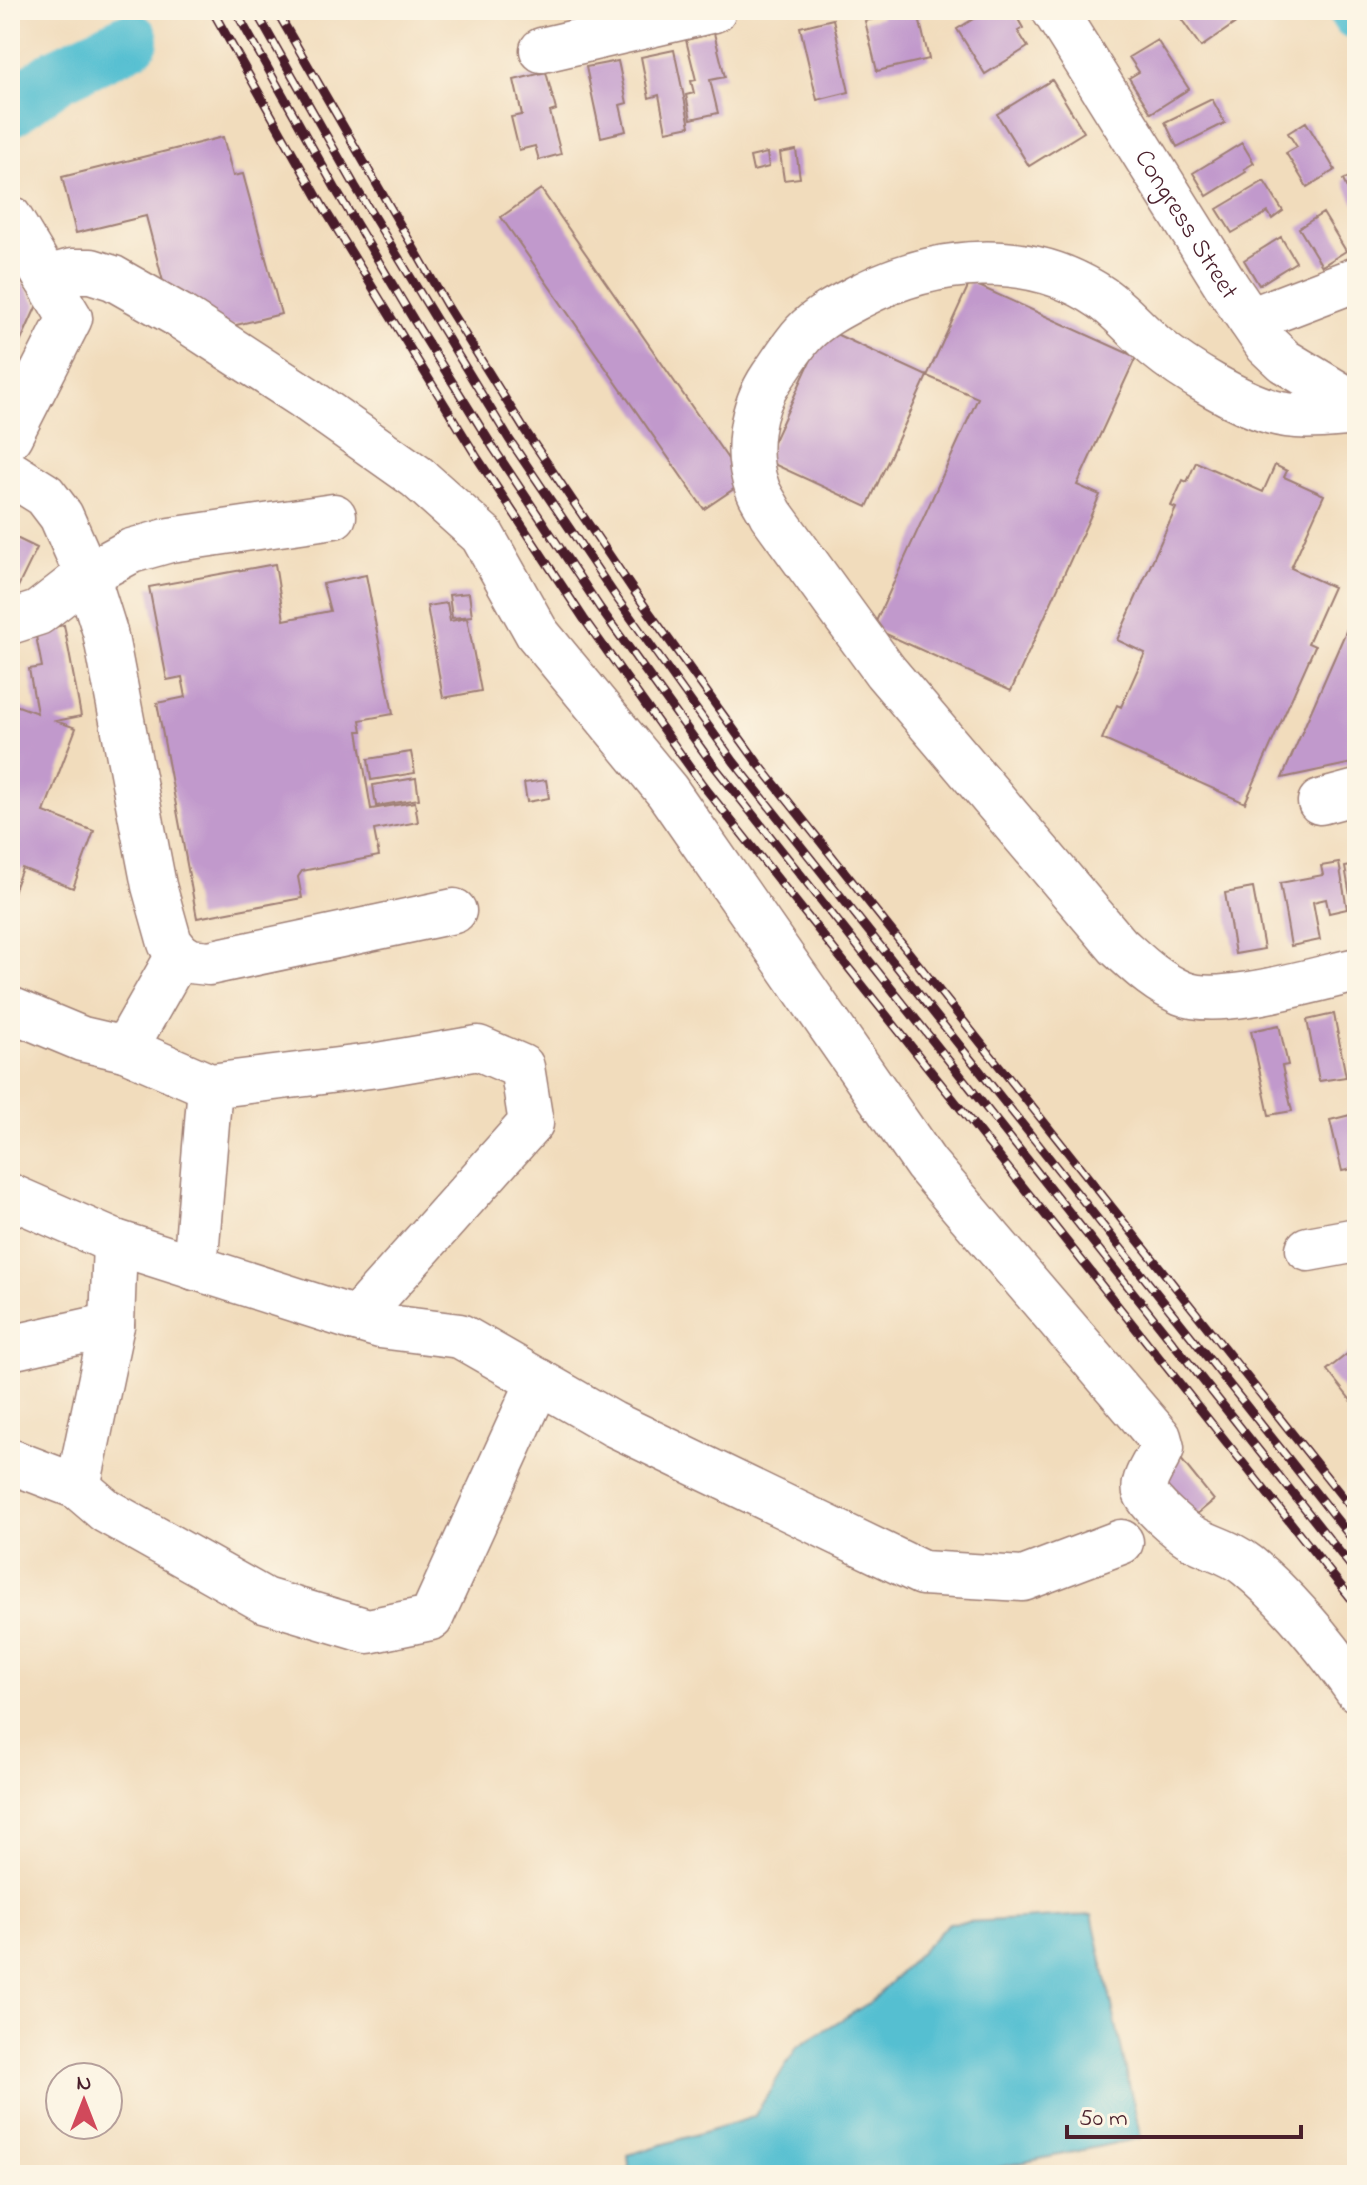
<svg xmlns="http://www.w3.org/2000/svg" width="1367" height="2185" viewBox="0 0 1367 2185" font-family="'Indie Flower',sans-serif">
  <rect width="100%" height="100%" fill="#fcf5e5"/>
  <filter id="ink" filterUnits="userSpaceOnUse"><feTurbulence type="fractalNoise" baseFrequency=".0125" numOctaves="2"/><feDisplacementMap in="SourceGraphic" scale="16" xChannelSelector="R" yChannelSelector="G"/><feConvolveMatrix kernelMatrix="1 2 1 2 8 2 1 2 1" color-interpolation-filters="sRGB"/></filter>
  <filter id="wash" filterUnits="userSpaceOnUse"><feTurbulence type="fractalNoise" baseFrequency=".006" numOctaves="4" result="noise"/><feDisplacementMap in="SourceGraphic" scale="32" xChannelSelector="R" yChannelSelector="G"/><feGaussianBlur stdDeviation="1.8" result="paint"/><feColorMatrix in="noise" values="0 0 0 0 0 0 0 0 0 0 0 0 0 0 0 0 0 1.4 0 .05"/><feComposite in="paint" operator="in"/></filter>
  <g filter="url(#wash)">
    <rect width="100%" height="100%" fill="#f1dcbc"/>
    <!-- water -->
    <path fill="#55bfd1" stroke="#506f7e" stroke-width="2" d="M1092,1915L1141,2138L962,2175H630L628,2155L754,2117L797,2047L872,2001L949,1923Z"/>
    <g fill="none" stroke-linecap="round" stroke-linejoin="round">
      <!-- river -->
      <path stroke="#55bfd1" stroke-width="56" d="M1356,10L1357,12
        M10,109L58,75L131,40"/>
    </g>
    <g id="blocks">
      <!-- building -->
      <path fill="#c199cc" d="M885,10H897L898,13L917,10L929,59L877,71L865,21L882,17L881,11Z
        M988,10H1005L1010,17L1015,14L1023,28L1018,31L1028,47L985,74L957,29Z
        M1175,10H1228L1237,22L1201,47Z
        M833,19L849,92L817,100L800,27Z
        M714,33L725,77L710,80L718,113L691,119L686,95L694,93L691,81L696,80L686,40Z
        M1157,40L1189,89L1151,113L1129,78L1139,72L1129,57Z
        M674,50L690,126L666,131L659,95L649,98L641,57Z
        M618,61L627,103L620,105L626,131L601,137L586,67Z
        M546,72L556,110L550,112L561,154L539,160L535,146L519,150L511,117L522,115L514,80Z
        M1052,80L1084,132L1029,166L997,114Z
        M1212,99L1225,123L1177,147L1165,122Z
        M1306,122L1335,170L1307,187L1286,153L1297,147L1288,133Z
        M223,137L233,176L243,174L281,314L216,330L167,297L146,216L76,233L62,177Z
        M1242,143L1254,163L1244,169L1246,172L1207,196L1193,173Z
        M796,150L800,178L784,180L780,153Z
        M767,153L769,167L753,171L750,157Z
        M1357,173V202L1354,204L1343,180Z
        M1264,181L1283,211L1272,219L1268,212L1232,233L1217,209Z
        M541,189L744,482L704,509L501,217Z
        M1323,213L1346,251L1322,266L1299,228Z
        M1281,237L1296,262L1259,285L1244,260Z
        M10,263L37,305L10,365Z
        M970,282L1136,357L1077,485L1100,495L1011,691L873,628L978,398L927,376Z
        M825,329L927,376L867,507L765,460Z
        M1196,462L1263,492L1275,465L1287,471L1284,477L1324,495L1291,568L1333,587L1308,643L1315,646L1245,803L1102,739L1117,705L1121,707L1145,653L1117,640L1176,508L1171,506L1183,480L1187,482Z
        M10,535L37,548L16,591L10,588Z
        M275,564L284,620L330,611L323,584L366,575L393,714L360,720L362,731H358L371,809L415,802L418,822L374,830L379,856L302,871L298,877L302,898L197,918L157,703L186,697L182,677L167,680L149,587Z
        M469,593L472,616L452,618L449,595Z
        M447,603L450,621L467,618L481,691L443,698L427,606Z
        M1357,606V762L1282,778Z
        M64,625L81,716L56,721L76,728L44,812L94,831L73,888L22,868L10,900V703L37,713L29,669L42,667L35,631Z
        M411,752L415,773L371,780L368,759Z
        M416,778L419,799L376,806L373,785Z
        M546,780L549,798L527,802L524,783Z
        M1339,863L1347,909L1329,913L1326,899L1313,902L1320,940L1291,946L1280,883L1323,875L1321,866Z
        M1357,865V924H1355L1345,867Z
        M1253,888L1264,949L1235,954L1225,893Z
        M1334,1014L1346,1077L1319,1081L1307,1020Z
        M1279,1025L1288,1065L1282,1066L1292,1111L1269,1115L1251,1031Z
        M1350,1115L1357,1145V1168L1342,1171L1330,1120Z
        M1357,1346V1408L1327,1370Z
        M1180,1458L1214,1500L1186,1523L1152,1481Z"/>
    </g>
  </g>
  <g filter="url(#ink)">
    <use href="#blocks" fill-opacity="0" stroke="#9e7e74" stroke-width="2"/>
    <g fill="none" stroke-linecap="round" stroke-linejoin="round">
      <defs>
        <g id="minor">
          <path id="s1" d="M1054,10L1228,288L1267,345L1284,361L1357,405"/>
          <path d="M542,50L714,10"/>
          <path d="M10,218L70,318L10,436"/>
          <path d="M46,278L72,271H91L113,278L178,315L304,397L417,477L482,535L537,633L667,791L926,1164L1159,1437L1162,1448C1158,1459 1141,1480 1145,1492C1148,1503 1183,1533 1193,1538C1211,1548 1231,1552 1248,1566C1288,1599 1327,1647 1357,1690"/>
          <path d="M1250,320L1357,279"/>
          <path d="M1357,413C1330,415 1299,420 1272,412C1237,402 1185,371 1156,347C1138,332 1122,312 1102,298C1029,248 935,257 860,296C841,306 819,317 804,333C792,346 782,363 772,377C751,408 744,452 757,487C760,497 767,505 771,514L885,671L1118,946C1138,964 1156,982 1182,993C1220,1009 1315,979 1357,970"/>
          <path d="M10,473L45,495L61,516L87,575L105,632L154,886L170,943L179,954L190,961L209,963L454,911"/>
          <path d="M10,622L38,613L87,575L131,551L170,540L334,516"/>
          <path d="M1320,802L1357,792"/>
          <path d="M10,1009L82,1039L125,1049L179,954"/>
          <path d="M125,1049L210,1086L378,1065L478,1048L522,1067L531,1123L356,1319"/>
          <path d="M10,1196L115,1242L356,1319L380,1326L460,1336L613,1424L922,1573L1023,1579L1121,1542"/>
          <path d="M1308,1249L1357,1240"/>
          <path d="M195,1268L210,1086"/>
          <path d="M10,1348L112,1325"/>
          <path d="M10,1461L78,1487L112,1325L115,1242"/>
          <path d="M78,1487L106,1511L264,1600L368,1631L431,1618L539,1381"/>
        </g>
      </defs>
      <!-- minor casing -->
      <use href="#minor" stroke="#9e7e74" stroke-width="47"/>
      <!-- minor -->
      <use href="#minor" stroke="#fff" stroke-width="44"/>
      <defs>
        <path id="rail" d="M212,10L322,205L478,459L584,619L702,784L1357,1606
          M235,10L339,195L415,322L494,449L600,608L711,762L1357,1574
          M255,10L355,186L509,439L616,597L734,762L1357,1545
          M276,10L446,304L524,429L631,587L757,762L1357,1515"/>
      </defs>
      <!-- rail casing -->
      <use href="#rail" stroke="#4a1f2b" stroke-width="9"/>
      <!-- rail -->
      <use href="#rail" stroke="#fcf5e5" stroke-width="6" stroke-dasharray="18" stroke-linecap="butt"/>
    </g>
  </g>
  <g text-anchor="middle" stroke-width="6" stroke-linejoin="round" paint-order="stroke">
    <!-- street labels -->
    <g font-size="26" fill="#4a1f2b" stroke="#fcf5e5">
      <text dy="9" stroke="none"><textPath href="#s1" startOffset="252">Congress Street</textPath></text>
    </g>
  </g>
  <!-- margin -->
  <rect width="1367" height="2185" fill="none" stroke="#fcf5e5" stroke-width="40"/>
  <!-- north arrow -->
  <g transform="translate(84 2101)"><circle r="38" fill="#fcf5e5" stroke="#b59f9b" stroke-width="2"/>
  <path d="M0-6L14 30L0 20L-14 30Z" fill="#d1495b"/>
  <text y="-12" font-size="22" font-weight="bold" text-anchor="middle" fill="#4a1f2b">N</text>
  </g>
  <!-- scale -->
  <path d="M1067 2125v12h234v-12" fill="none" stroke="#4a1f2b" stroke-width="4"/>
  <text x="1079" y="2125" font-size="24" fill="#4a1f2b" stroke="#fcf5e5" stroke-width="6" paint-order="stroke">50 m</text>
</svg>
